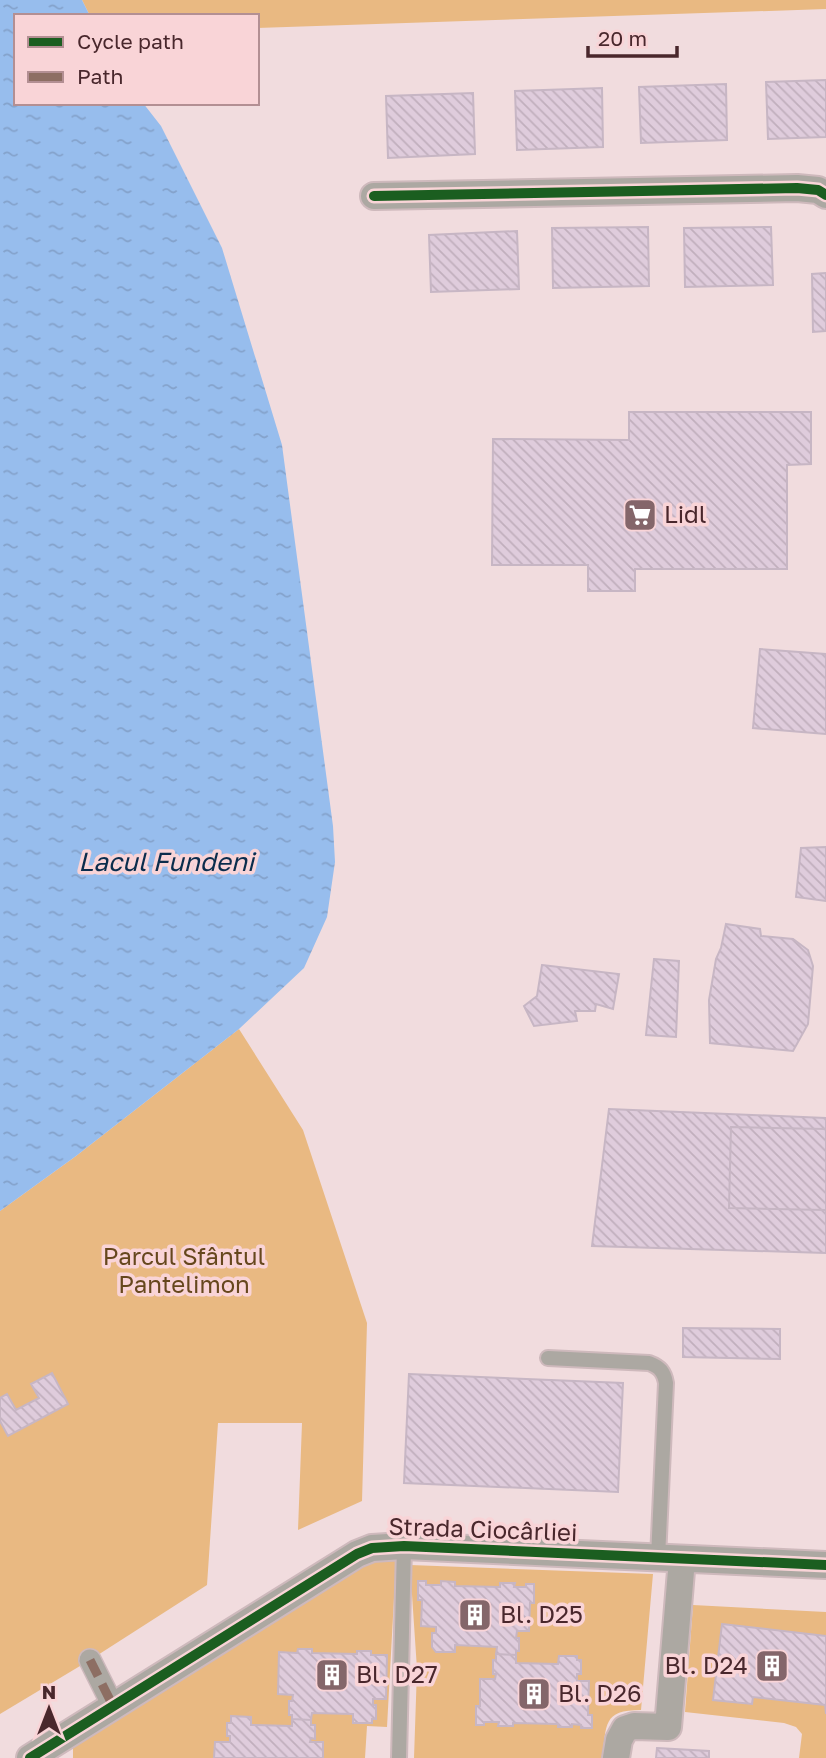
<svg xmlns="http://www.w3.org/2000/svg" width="826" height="1758" viewBox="0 0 826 1758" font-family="'Golos Text',sans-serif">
  <defs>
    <pattern id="water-ripples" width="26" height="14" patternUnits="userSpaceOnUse" patternTransform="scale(1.75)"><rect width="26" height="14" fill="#97bded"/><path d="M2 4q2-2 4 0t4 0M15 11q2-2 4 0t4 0" fill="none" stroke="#84a2cb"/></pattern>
    <pattern id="building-back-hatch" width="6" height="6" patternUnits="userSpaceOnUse" patternTransform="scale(1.75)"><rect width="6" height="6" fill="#dfccdc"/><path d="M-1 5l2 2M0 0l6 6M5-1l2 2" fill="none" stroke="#c1afbd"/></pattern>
  </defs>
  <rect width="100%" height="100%" fill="#f1dcde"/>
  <!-- green -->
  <path fill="#e9b982" d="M82,0H826V9L257,28V16H90Z
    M239,1029L303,1130L367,1323L362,1501L298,1530L302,1423H218L207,1585L90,1660L0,1714V1211L76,1156Z
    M372,1561H396L387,1727L367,1726L365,1758H73V1748Z
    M410,1565L653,1574L641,1710C602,1710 607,1725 602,1758H414L417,1669Z
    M693,1605L826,1612V1758H799L802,1734L796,1727L784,1723L685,1712Z"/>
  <!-- water -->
  <path fill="url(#water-ripples)" d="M0,0H82L90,16H16V103H143L161,126L222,248L282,445L333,826L335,862L327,917L304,968L239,1029L76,1156L0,1211Z"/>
  <!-- building -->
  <path fill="url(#building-back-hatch)" stroke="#c7b6c4" stroke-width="2" d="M826,80V137L768,139L766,82Z
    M726,84L727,140L641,143L639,87Z
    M602,88L603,147L517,150L515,91Z
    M473,93L475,154L388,158L386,96Z
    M648,227L649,286L553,288L552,228Z
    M771,227L773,285L685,287L684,228Z
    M517,231L519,289L431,292L429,235Z
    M826,273V331L813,332L812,274Z
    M629,412H811V464L787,465V569H635V591H588V565H492L493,439L629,440Z
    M760,649L826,654V734L753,728Z
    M826,847V901L796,897L801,848Z
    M726,924L760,929L761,936L793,939L808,950L813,966L808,1024L793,1051L710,1043L709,1000L716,959L721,948Z
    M654,959L679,961L676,1037L646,1035Z
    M542,965L619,974L613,1009L596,1004L595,1011H575L577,1021L534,1026L524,1006L537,996Z
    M609,1109L826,1118V1253L592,1246Z
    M731,1127L826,1129V1210L729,1208Z
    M683,1328L780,1329V1359L683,1357Z
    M52,1373L68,1404L8,1436L0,1421V1398L7,1394L16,1410L39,1398L31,1384Z
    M409,1374L623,1383L618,1492L404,1483Z
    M418,1581H426V1585H441V1581L455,1582V1586L500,1587V1583H515L514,1587H526V1584H534V1603H530L529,1631H517L516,1638H519V1651H516V1655L496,1654L497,1647L455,1645V1652H436L432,1647V1633H436V1627L421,1626L422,1600H418Z
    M722,1624L826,1636V1714L825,1705L753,1697L752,1704L713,1700Z
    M298,1649H312V1653L357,1654V1651H371V1655H387L386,1699H373V1705H376V1719H372V1723H353V1714L312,1713L311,1720L292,1719V1715H289V1701H292L293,1695L278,1694L279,1652L297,1653Z
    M496,1654L516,1655V1663L558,1664L559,1656H577V1660H581V1674H577V1681H589L588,1715H592V1728H581V1725L572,1724V1727H558V1724L513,1723V1726H498L499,1722H484V1725H476V1706H480V1679H495L496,1674H493V1660H496Z
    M231,1716L251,1717V1725L292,1726V1719L311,1720V1725H315V1739L311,1738L310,1742H323V1758H214L215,1742H230V1736H227V1723H231Z
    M657,1748L709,1751V1758H656Z"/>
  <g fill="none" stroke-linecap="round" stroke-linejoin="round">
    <defs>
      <path id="service" d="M548,1358L649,1363C660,1367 664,1372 666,1383L658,1558
        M399,1758L404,1546"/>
      <path id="pedestrian" d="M90,1660L113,1706"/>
      <path id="minor" d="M374,196L797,188L818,190L826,195
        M30,1758L357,1554L372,1548L404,1546L826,1565
        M616,1758L619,1740L625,1729L634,1726L668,1727L682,1559"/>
    </defs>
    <!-- service casing -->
    <use href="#service" stroke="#ceb9bc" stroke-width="18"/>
    <!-- pedestrian casing -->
    <use href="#pedestrian" stroke="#ceb9bc" stroke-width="24"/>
    <!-- minor casing -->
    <use href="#minor" stroke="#ceb9bc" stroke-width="30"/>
    <!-- service -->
    <use href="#service" stroke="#aca8a2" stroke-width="14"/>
    <!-- pedestrian -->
    <use href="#pedestrian" stroke="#aca8a2" stroke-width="21"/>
    <!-- minor -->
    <use href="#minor" stroke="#aca8a2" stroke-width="26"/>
    <!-- quiet -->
    <path stroke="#8d6e63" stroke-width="9" stroke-dasharray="18 9" stroke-linecap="butt" d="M90,1660L113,1706"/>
    <defs>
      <path id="cycleway" d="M374,196L797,188L818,190L826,195
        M30,1758L357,1554L372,1548L404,1546L826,1565"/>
    </defs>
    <!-- cycleway casing -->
    <use href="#cycleway" stroke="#f9d4d7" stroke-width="15"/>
    <!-- cycleway -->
    <use href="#cycleway" stroke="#1b5e20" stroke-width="10"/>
  </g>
  <!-- icons -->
  <defs>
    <symbol id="supermarket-square" viewBox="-11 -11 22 22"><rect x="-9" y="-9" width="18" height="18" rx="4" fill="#84666a" stroke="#f9d4d7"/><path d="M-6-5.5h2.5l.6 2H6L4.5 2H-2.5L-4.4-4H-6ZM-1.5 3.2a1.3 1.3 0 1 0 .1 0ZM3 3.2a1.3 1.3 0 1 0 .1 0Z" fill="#fff"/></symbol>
    <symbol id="building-square" viewBox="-11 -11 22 22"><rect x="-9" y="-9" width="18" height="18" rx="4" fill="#84666a" stroke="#f9d4d7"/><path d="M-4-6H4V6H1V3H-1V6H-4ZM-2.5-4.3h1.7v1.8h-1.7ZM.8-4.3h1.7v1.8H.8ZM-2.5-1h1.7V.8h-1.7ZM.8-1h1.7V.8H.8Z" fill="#fff"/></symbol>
  </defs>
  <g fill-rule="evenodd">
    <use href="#supermarket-square" x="621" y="496" width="38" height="38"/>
    <use href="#building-square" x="456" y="1596" width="38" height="38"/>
    <use href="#building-square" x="753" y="1647" width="38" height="38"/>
    <use href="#building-square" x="313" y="1656" width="38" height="38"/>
    <use href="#building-square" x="515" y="1675" width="38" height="38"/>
  </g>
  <g text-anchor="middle" stroke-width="7" stroke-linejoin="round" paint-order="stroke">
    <!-- poi labels -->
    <g font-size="24" fill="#49272c" stroke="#f9d4d7" text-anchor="start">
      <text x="664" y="523">Lidl</text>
      <text x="500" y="1623">Bl. D25</text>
      <text x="748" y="1674" text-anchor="end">Bl. D24</text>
      <text x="356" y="1683">Bl. D27</text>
      <text x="558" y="1702">Bl. D26</text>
    </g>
    <!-- park labels -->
    <g font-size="24" fill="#66471d" stroke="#f9d4d7">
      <text x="184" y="1265">Parcul Sfântul<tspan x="184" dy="28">Pantelimon</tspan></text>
    </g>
    <!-- street labels -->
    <g font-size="24" fill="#49272c" stroke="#f9d4d7">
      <text transform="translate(483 1530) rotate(2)" y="8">Strada Ciocârliei</text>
    </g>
    <!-- water labels -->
    <g font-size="26" font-style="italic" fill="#0a2c4c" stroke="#f9d4d7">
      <text x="166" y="871">Lacul Fundeni</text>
    </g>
  </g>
  <!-- legend -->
  <rect x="14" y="14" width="245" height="91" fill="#f9d4d7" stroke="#b38f93" stroke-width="2"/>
  <rect x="28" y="37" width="35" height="10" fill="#1b5e20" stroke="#b38f93" stroke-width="2"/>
  <text x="77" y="49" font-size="21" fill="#49272c">Cycle path</text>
  <rect x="28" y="72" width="35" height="10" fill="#8d6e63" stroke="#b38f93" stroke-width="2"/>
  <text x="77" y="84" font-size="21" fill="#49272c">Path</text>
  <!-- north arrow -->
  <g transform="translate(49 1709)" stroke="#f9d4d7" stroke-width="5" paint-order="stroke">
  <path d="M0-5L12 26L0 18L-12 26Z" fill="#49272c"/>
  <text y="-10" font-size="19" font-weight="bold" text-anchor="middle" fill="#49272c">N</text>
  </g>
  <!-- scale -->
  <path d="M588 46v10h89v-10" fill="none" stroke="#49272c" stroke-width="3.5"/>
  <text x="598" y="46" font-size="21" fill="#49272c" stroke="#f9d4d7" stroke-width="5" paint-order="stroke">20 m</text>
</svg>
